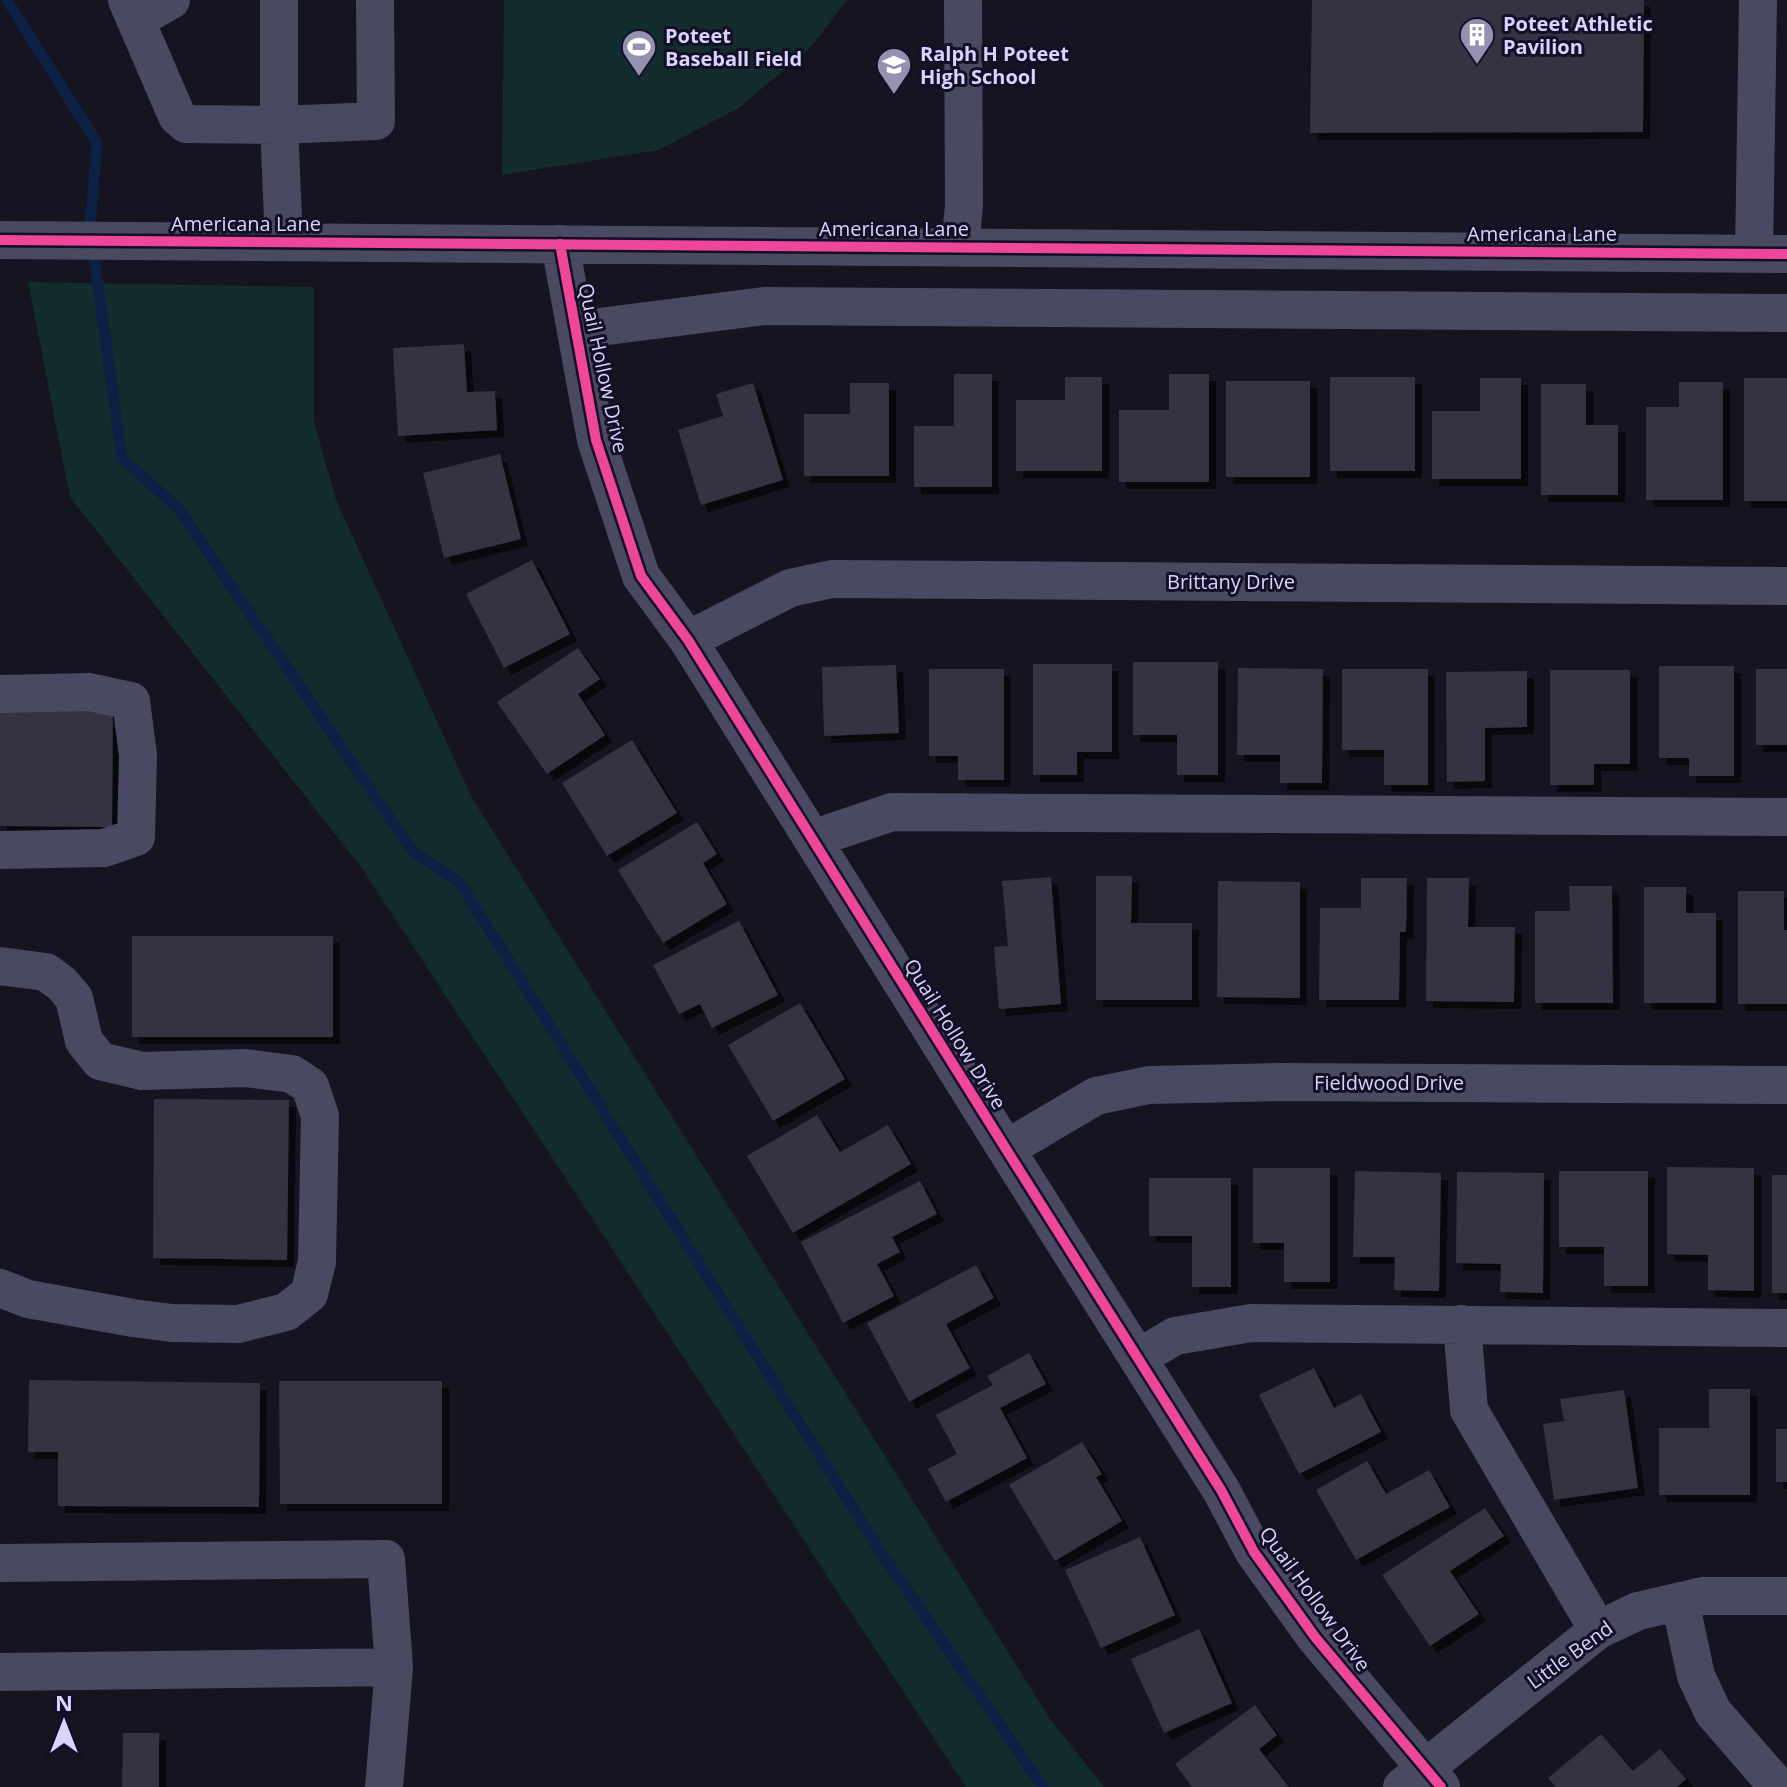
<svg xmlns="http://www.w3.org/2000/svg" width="1787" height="1787" viewBox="0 0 1787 1787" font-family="'Open Sans',sans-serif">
  <defs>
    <filter id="shadow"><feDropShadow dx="7" dy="7" stdDeviation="0" flood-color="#0009"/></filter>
  </defs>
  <rect width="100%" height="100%" fill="#161421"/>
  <!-- green -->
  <path fill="#132c2d" d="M504,0H847L810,48L740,107L659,150L502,175Z
    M28,282L314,287V422L336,500L472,798L1050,1719L1104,1787H966L361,867L70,497Z"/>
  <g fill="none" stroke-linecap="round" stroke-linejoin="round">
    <!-- stream -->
    <path stroke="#0d2144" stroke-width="11" d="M7,0L97,143L90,228L122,458L178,508L413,852L460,883L880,1551L1043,1787"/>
  </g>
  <!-- building -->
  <path fill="#343243" filter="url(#shadow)" d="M1312,0H1644L1643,132L1310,133Z
    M464,344L467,392L495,391L497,430L398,436L393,348Z
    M954,374H992V487H914V426H954Z
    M1169,374H1209V482H1119V410H1169Z
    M1065,377H1102V471H1016V400H1065Z
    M1330,377H1415V471H1330Z
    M1480,378H1521V479H1432V411H1480Z
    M1744,378H1787V501H1744Z
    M1226,381H1310V477H1226Z
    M1679,382H1723V500H1646V407H1679Z
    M753,383L783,480L701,505L678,430L723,416L716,394Z
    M850,383H889V476H804V414H850Z
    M1541,384H1586V425H1618V495H1541Z
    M500,454L521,539L444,558L423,473Z
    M532,560L570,634L504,668L466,594Z
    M578,648L600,679L578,694L605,735L547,774L497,702Z
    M1133,662H1218V775H1177V735H1133Z
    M1033,664H1112V752H1077V775H1033Z
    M896,665L899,733L824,736L822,667Z
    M1659,666H1734V776H1689V758H1659Z
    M1238,668L1323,669L1322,783H1280V755H1237Z
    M929,669H1004V780H958V756H929Z
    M1342,669H1428V785H1384V750H1342Z
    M1756,669H1787V745H1756Z
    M1550,670H1630V764H1594V785H1550Z
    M1527,671V727L1485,728V781L1447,782L1446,672Z
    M0,708H113L112,827L0,826Z
    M632,740L677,813L607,856L562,783Z
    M697,822L717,854L703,863L727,904L663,943L618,870Z
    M1096,876H1132L1131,923H1192V1000H1096Z
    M1051,877L1061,1004L999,1009L994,947L1008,946L1002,881Z
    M1361,878H1407L1406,932H1400L1399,1000H1319L1320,908H1361Z
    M1427,878H1469L1468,927H1515L1514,1002L1426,1001Z
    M1218,881L1300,882V998L1217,997Z
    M1569,886H1612L1613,1003H1535V911H1570Z
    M1644,887H1686V913H1716V1003H1644Z
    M1738,891H1784V930H1787V1004H1738Z
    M739,921L778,995L712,1028L700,1004L679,1014L653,965Z
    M132,936H333V1037H132Z
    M800,1003L845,1079L773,1121L728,1045Z
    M154,1099L289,1100L287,1260L153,1258Z
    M817,1115L840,1152L888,1125L911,1164L793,1233L747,1156Z
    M1667,1167L1754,1168V1291L1708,1290V1255L1667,1254Z
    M1253,1168H1330V1282H1284V1243H1253Z
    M1355,1171L1441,1173L1439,1291L1394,1290L1395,1257H1353Z
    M1559,1171H1648V1286H1604V1247H1559Z
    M1457,1172L1544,1173L1543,1293L1500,1292L1501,1264L1456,1263Z
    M1772,1175H1787V1293H1772Z
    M1149,1178H1231V1287H1192V1236H1149Z
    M920,1181L937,1214L892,1237L900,1252L877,1264L894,1296L843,1323L801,1242Z
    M976,1265L994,1298L946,1324L970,1368L909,1402L867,1323Z
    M1029,1353L1046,1384L1000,1408L1027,1458L946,1502L928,1469L957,1454L936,1415L993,1385L987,1376Z
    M1314,1368L1334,1408L1361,1394L1381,1432L1299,1474L1259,1395Z
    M29,1380L260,1383L259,1507L58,1506V1452H28Z
    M279,1381H442V1504H280Z
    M1709,1389H1750V1495H1659V1428H1709Z
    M1624,1390L1638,1488L1554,1500L1543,1424L1564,1421L1560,1399Z
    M1776,1429H1787V1482H1776Z
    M1082,1442L1102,1474L1096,1477L1122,1521L1055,1561L1009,1485Z
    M1367,1461L1386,1494L1429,1470L1450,1507L1356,1560L1316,1490Z
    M1485,1508L1504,1536L1450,1571L1479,1614L1430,1646L1382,1575Z
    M1140,1537L1175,1615L1101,1648L1065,1570Z
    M1199,1629L1232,1703L1164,1733L1131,1659Z
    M1255,1705L1277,1735L1259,1749L1289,1787H1192L1175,1764Z
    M123,1733H159V1787H122Z
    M1601,1734L1633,1771L1660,1749L1686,1779L1677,1787H1556L1548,1778Z"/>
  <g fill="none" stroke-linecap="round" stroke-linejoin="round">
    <!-- minor -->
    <path stroke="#4a4962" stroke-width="38" d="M127,0L177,116L186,124L279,125V0
      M136,20L171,0
      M0,240L1787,254
      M284,242L279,125L376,121L375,0
      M560,244L596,440L641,576L688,640L1006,1149L1221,1490L1254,1552L1315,1637L1441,1787
      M960,247L964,205L963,0
      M1754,254L1758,0
      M576,330L764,306L1787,313
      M688,640L790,588L832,579L1787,586
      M0,694L89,692L131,701L138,755L136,837L104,848L0,850
      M812,839L892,812L1787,817
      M0,966L46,972L62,984L74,998L84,1041L100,1061L142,1071L246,1068L292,1074L310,1086L320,1116L317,1262L309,1294L286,1312L238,1324L172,1323L133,1318L28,1299L0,1288
      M1006,1149L1096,1096L1149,1085L1279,1082L1787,1085
      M1462,1324L1469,1410L1598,1630
      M1138,1358L1175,1336L1251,1323L1787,1328
      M0,1563L386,1559L394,1667L0,1672
      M1680,1601L1696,1676L1713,1712L1778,1787
      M384,1787L394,1667
      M1402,1787L1598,1630L1638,1611L1703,1596H1787"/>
    <defs>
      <path id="cycleway" d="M0,240L1787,254
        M560,244L596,440L641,576L688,640L1006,1149L1221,1490L1254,1552L1315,1637L1441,1787"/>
    </defs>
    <!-- cycleway casing -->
    <use href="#cycleway" stroke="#130f26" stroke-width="15"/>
    <!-- cycleway -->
    <use href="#cycleway" stroke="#ed469a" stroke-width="10"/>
  </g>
  <!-- icons -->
  <defs>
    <symbol id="building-pin" viewBox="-11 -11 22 30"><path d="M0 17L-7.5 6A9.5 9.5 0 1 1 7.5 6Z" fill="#9591b1" stroke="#130f26"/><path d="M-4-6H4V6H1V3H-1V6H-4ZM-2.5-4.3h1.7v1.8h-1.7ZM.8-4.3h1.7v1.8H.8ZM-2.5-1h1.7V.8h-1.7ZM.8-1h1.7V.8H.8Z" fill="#fff"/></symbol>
    <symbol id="stadium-pin" viewBox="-11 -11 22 30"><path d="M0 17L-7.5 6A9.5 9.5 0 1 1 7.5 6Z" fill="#9591b1" stroke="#130f26"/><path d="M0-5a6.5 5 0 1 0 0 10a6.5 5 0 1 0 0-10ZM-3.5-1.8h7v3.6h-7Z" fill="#fff"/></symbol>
    <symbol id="school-pin" viewBox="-11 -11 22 30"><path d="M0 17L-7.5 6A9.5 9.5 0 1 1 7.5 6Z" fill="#9591b1" stroke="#130f26"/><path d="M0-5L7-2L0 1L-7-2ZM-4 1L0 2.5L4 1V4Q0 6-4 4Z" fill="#fff"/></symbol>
  </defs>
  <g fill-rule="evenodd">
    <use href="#building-pin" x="1457" y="15" width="40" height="54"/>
    <use href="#stadium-pin" x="619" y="27" width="40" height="54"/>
    <use href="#school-pin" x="874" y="45" width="40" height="54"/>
  </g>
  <g text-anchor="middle" stroke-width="6" stroke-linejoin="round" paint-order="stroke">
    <!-- poi labels -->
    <g font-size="20" font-weight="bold" fill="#d9d4ff" stroke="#130f26" text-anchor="start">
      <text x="1503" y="31">Poteet Athletic<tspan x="1503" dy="23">Pavilion</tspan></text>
      <text x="665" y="43">Poteet<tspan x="665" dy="23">Baseball Field</tspan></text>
      <text x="920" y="61">Ralph H Poteet<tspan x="920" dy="23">High School</tspan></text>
    </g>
    <!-- street labels -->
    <g font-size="20" fill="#d9d4ff" stroke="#130f26">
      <text x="246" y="231">Americana Lane</text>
      <text x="894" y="236">Americana Lane</text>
      <text x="1542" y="241">Americana Lane</text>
      <text transform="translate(603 368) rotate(78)" y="7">Quail Hollow Drive</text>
      <text x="1231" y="589">Brittany Drive</text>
      <text transform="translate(955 1034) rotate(58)" y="7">Quail Hollow Drive</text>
      <text x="1389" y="1090">Fieldwood Drive</text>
      <text transform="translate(1315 1599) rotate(54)" y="7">Quail Hollow Drive</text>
      <text transform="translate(1570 1655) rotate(-36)" y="7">Little Bend</text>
    </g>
  </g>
  <!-- north arrow -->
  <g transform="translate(64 1723)" stroke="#130f26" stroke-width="6" paint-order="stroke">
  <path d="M0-6L14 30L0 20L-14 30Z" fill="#d9d4ff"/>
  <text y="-12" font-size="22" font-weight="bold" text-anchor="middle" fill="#d9d4ff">N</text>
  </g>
</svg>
